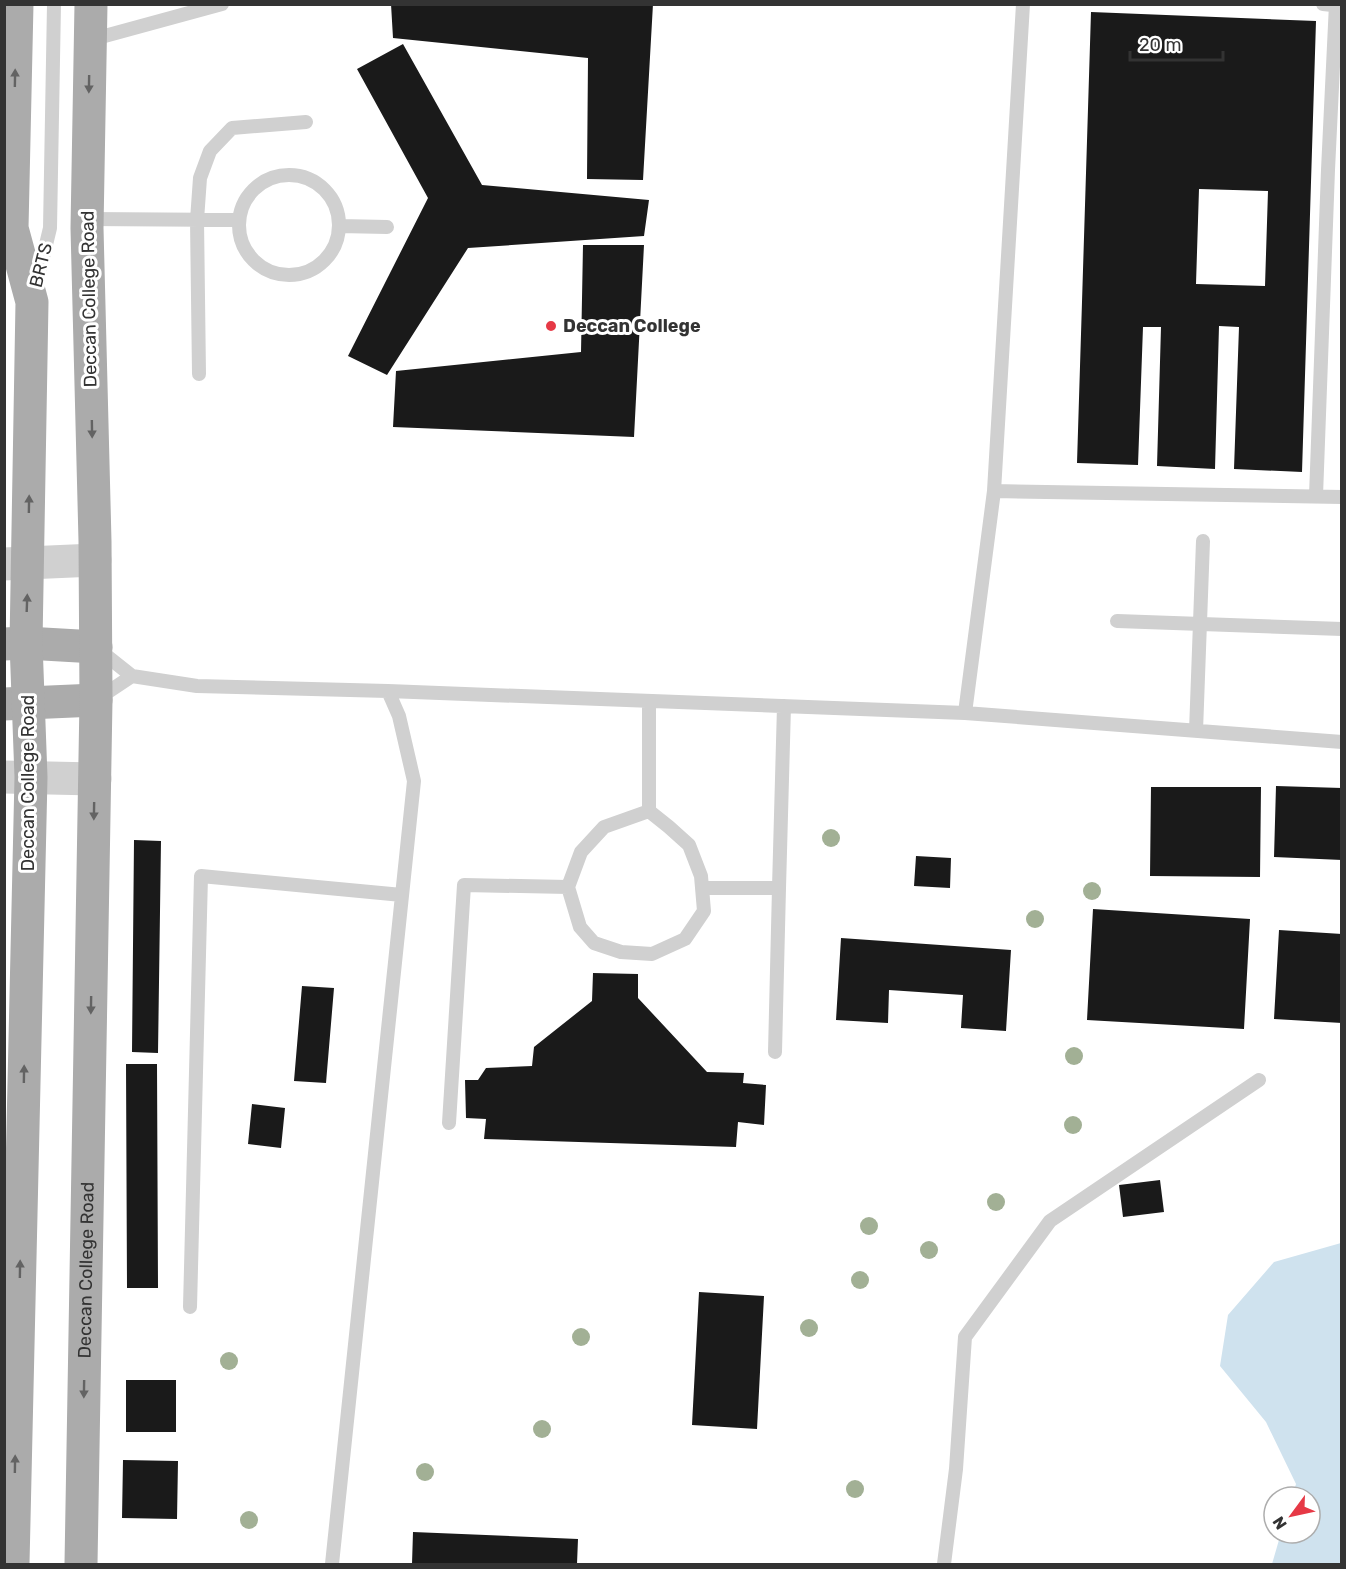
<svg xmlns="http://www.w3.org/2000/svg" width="1346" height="1569" viewBox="0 0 1346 1569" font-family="Rubik,sans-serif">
  <rect width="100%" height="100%" fill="#fff"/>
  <!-- water -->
  <path fill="#cfe2ee" d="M1341,1243V1564H1272L1281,1533H1310V1497H1292L1296,1484L1266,1422L1220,1366L1228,1315L1274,1262Z"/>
  <!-- building -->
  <path fill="#1a1a1a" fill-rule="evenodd" d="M391,4H653L643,180L587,179L588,58L393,38Z
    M1091,12L1316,21L1302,472L1234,469L1239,327L1219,326L1215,469L1157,466L1161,327H1143L1138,465L1077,463ZM1199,189L1268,191L1265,286L1196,284Z
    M403,44L482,185L649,200L644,236L468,248L387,375L348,356L428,198L357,69Z
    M583,245H644L634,437L393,427L396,371L581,352Z
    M1276,786L1342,788V860L1274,857Z
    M1151,787H1261L1260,877L1150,876Z
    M134,840L161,841L158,1053L132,1052Z
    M916,856L951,858L950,888L914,886Z
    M1093,909L1250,919L1244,1029L1087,1020Z
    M1279,930L1342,934V1023L1274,1019Z
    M841,938L1011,950L1006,1031L961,1028L963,995L889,990L888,1023L836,1020Z
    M593,973L638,974V998L707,1072L744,1073L743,1083L766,1085L764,1125L738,1122L736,1147L484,1139L486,1119L466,1118L465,1080H478L486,1068L532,1066L534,1047L592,1001Z
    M302,986L334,988L326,1083L294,1081Z
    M126,1064H157L158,1288H127Z
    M252,1104L285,1108L281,1148L248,1144Z
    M1160,1180L1164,1212L1123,1217L1119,1185Z
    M699,1292L764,1296L757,1429L692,1425Z
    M126,1380H176V1432H126Z
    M123,1460L178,1461L177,1519L122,1518Z
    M413,1532L578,1539L577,1564H412Z"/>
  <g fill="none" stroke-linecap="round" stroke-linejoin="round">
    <!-- service -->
    <path stroke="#d0d0d0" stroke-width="14" d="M1323,4L1342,6
      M90,40L222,4
      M239 225a50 50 0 1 1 100 0a50 50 0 1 1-100 0Z
      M87,219L239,220
      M340,226L387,227
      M36,286L50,228L54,4
      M199,374L197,220L200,178L210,151L232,128L306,122
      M994,491L1342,497
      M1316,496L1328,170L1336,4
      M1117,621L1342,629
      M98,649L132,676L197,686L388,691L965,713L1342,742
      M99,698L132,676
      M965,713L994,491L1023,4
      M1196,731L1203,541
      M649,811L669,827L689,845L701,876L704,911L685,939L652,954L621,952L594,943L580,927L568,887L581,852L604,827L649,811V701
      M702,888H779L784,706
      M775,1052L779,888
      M449,1123L464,885L568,887
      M190,1307L201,876L402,895
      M332,1564L414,781L399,716L388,691
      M944,1564L956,1469L965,1337L1050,1221L1259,1080"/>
    <!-- tertiary -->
    <path stroke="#d0d0d0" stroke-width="33" d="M4,564L95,560
      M4,777L95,779"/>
    <!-- primary -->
    <g stroke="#ababab" stroke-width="33">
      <path d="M4,644L26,643L96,647"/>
      <path d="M4,704L96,700"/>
      <path d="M13,1564L31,777L26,643L32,302L12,228L17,4"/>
      <path id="s1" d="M81,1564L96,700L95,541L87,228L91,4"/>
    </g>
  </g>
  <!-- trees -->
  <g fill="#a2b095">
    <circle cx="831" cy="838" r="9"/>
    <circle cx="1092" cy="891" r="9"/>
    <circle cx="1035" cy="919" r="9"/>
    <circle cx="1074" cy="1056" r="9"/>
    <circle cx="1073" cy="1125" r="9"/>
    <circle cx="996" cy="1202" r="9"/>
    <circle cx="869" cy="1226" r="9"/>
    <circle cx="929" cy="1250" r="9"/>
    <circle cx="860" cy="1280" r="9"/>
    <circle cx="809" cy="1328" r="9"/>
    <circle cx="581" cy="1337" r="9"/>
    <circle cx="229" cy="1361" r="9"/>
    <circle cx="542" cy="1429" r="9"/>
    <circle cx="425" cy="1472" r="9"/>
    <circle cx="855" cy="1489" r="9"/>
    <circle cx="249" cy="1520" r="9"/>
  </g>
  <!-- one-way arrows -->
  <defs><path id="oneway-solid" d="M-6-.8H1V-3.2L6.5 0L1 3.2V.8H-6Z" transform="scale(1.5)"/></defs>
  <g fill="#636363">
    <use href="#oneway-solid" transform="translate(15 78) rotate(-89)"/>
    <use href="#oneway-solid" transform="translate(89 84) rotate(91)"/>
    <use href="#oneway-solid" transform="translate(92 429) rotate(89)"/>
    <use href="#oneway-solid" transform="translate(29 504) rotate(-89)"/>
    <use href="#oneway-solid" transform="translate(27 603) rotate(-88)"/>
    <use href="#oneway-solid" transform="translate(94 811) rotate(91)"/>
    <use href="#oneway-solid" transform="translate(91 1005) rotate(91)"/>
    <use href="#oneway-solid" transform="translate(24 1074) rotate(-89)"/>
    <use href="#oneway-solid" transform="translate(20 1269) rotate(-89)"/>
    <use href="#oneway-solid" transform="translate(84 1389) rotate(91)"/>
    <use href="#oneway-solid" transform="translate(15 1464) rotate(-89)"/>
  </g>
  <!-- markers -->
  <circle fill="#e63946" stroke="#fff" stroke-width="2" cx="551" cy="326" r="6"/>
  <g text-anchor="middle" stroke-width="6" stroke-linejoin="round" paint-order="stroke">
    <!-- street labels -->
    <g font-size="18" fill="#333" stroke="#fff">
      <text transform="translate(41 265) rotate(-76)" y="6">BRTS</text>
      <text transform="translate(89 299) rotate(-91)" y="6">Deccan College Road</text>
      <text transform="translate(28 783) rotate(-90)" y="6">Deccan College Road</text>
      <text dy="6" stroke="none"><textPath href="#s1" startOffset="294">Deccan College Road</textPath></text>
    </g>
    <!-- poi labels -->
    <g font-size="18" font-weight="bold" fill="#333" stroke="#fff" text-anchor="start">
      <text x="563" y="332">Deccan College</text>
    </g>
  </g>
  <!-- border -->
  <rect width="1346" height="1569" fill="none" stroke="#333333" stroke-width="12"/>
  <!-- north arrow -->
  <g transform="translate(1292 1515) rotate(237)"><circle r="28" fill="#ffffff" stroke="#adadad" stroke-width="1.5"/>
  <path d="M0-4.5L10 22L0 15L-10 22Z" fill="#e63946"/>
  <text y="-9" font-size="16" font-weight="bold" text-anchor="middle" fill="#333333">N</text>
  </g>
  <!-- scale -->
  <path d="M1130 51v9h93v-9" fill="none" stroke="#333333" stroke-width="3"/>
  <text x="1139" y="51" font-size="18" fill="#333333" stroke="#ffffff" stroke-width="4.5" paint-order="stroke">20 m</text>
</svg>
